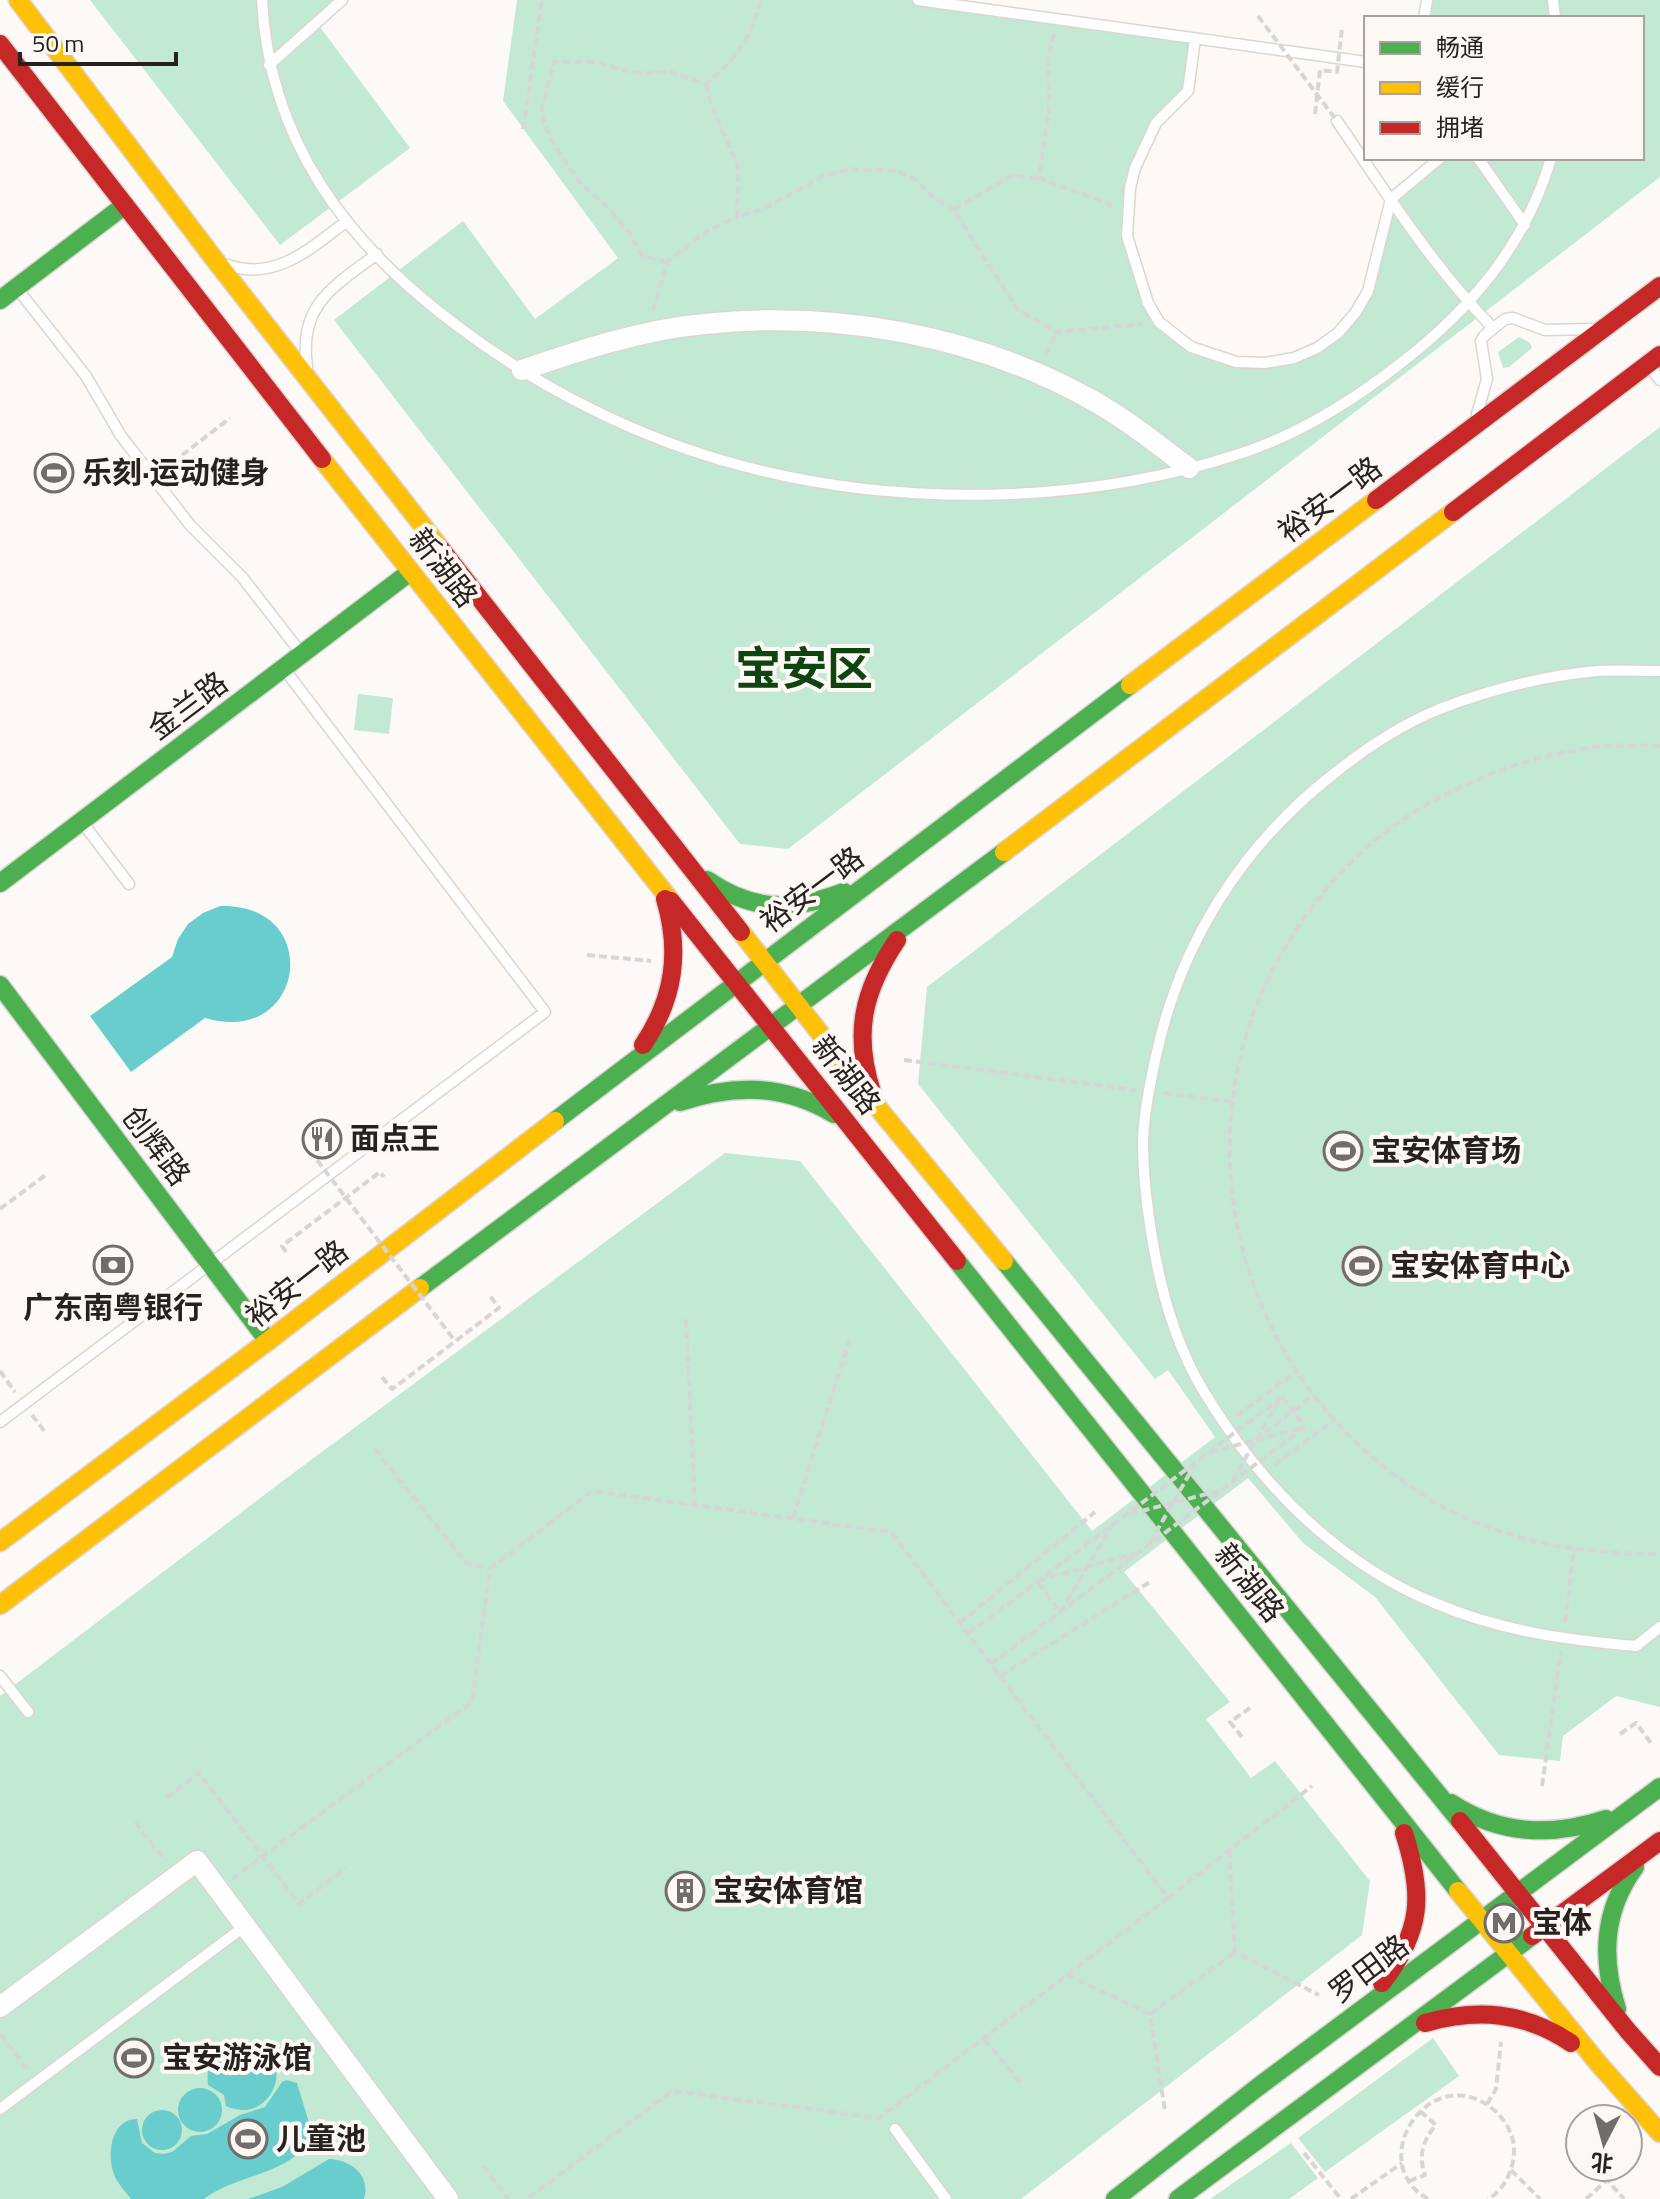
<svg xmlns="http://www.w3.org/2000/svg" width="1660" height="2199" viewBox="0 0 1660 2199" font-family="'Titillium Web','Noto Sans SC',sans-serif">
  <rect width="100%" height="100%" fill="#fcf9f6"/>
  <!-- green -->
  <path fill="#c2e9d4" d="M90,0H342L317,23L410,148L280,245Z
    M517,0H918L1195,39L1188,91L1171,106L1135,168L1127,236L1148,303L1191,347L1265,363L1317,348L1356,313L1391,199L1440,158H1642V18H1424L1427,0H1660V177L788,849L740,844L334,320L463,221L535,319L618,258L503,101Z
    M1519,337L1530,343L1532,348L1509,367L1503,368L1498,352Z
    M1660,427V1707L1616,1696L1563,1736L1560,1761L1499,1755L1375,1597L1303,1543L1248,1478L1124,1572L1230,1702L1206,1719L1251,1778L1275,1761L1370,1881L1362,1935L1021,2199H0V1696L288,1477L725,1153L800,1161L1092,1531L1215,1437L1168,1370L1155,1379L918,1084L927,987Z
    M358,694L393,698L389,734L354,730Z
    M1433,2038L1459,2076L1325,2172L1298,2138Z
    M1291,2143L1318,2178L1289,2199H1210Z"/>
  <!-- water -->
  <path fill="#69cccd" d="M220,906C325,903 306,1048 205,1018L131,1072L90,1016L172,957L178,939L188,924L203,913Z
    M245,2040C302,2053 273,2128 226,2106L224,2095L208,2085C205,2058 218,2042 245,2040Z
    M287,2080L297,2083L310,2126L309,2142C283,2177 236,2174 204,2199H131C126,2192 119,2185 115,2177C106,2158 110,2119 137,2119L142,2143L155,2153L164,2154L172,2152L191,2136L207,2134L240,2115L265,2107L282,2082Z
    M178 2110a22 22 0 1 1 44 0a22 22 0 1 1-44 0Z
    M142 2130a20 20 0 1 1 40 0a20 20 0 1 1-40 0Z
    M329,2159C351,2160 371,2175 364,2199H248L282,2187Z"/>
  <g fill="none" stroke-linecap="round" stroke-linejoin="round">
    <defs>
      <path id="lane" d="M262,0C269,140 346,243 456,325C539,388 637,438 739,465C898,508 1085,505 1242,453C1299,434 1354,400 1401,363C1471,309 1526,244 1551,158
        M918,0L1366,62
        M1553,0L1555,18
        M1424,18L1427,0
        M1195,39L1188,91L1156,123L1135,168L1130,188L1127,236L1148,303L1159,322L1191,347L1236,362L1265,363L1294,358L1317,348L1338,333L1356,312L1368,291L1391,199L1440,158
        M269,65L342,0
        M1337,121C1385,191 1433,267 1493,328
        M1478,158L1525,225
        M228,265C276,282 312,247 347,221
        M19,291L86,376L121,436L190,525L242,577L301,653
        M307,366C298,305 334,286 377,254
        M1649,366L1660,380
        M1477,414L1487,379L1481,341L1484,336L1505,319L1513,318L1545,330L1591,329
        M1660,671C1639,671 1618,670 1597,671C1543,676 1488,690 1437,710C1399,726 1363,750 1331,776C1241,847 1180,944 1156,1056C1150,1084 1144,1112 1143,1141C1143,1176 1147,1209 1153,1243C1160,1285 1172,1330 1192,1370C1204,1395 1222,1420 1238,1443C1288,1511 1357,1572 1437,1604C1501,1631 1567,1640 1636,1646L1660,1627
        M82,822L129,884
        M0,1422L545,1012L285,670
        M0,1676L28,1712
        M0,2109L245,1926
        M895,2129L946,2199"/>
      <path id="street" d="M522,370C581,350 641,330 704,324C834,310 975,335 1090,399C1125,418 1157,444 1189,468
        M0,2007L197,1861L448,2199"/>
      <path id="fast" d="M0,300L125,205
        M707,880C753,912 793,911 844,892
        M0,883L410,572
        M0,985L268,1341
        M680,1102C734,1084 784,1084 834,1114
        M555,1121L1130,685
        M957,1261L1458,1891
        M1004,1261L1460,1821
        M420,1288L1004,852
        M1451,1803C1500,1835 1551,1837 1606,1819
        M1617,2009C1601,1958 1603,1911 1635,1867
        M1115,2199L1258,2087L1660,1787
        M1178,2199L1532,1936"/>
      <path id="slow" d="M18,0L215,260L441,549
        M322,459L671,901
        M1130,685L1376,500
        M1004,852L1453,512
        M741,932L883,1114L1004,1261
        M0,1542L268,1341L555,1121
        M0,1605L420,1288
        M1458,1891L1598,2063L1660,2133"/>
      <path id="jam" d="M0,44L322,459
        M1376,500L1660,286
        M1453,512L1660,355
        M441,549L741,932
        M671,901L957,1261
        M643,1045C674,999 681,952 665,899
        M872,1092C853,1033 863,991 897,940
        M1460,1821L1628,2031L1660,2067
        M1532,1936L1660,1841
        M1382,1983C1422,1931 1424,1895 1404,1833
        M1425,2023C1478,2008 1525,2012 1571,2043"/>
    </defs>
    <!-- lane casing -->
    <use href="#lane" stroke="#dad6d3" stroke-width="13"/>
    <!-- street casing -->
    <use href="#street" stroke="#dad6d3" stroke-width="23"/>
    <!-- fast casing -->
    <use href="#fast" stroke="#dad6d3" stroke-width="21"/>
    <!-- slow casing -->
    <use href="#slow" stroke="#dad6d3" stroke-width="21"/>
    <!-- jam casing -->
    <use href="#jam" stroke="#dad6d3" stroke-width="21"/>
    <!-- path -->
    <path stroke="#d7d6d6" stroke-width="4" stroke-dasharray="8 4" stroke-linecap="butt" d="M1054,34L1048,56L1049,109L1039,178L1115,206
      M706,84L711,104L738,167L737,217L766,208L821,177L849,169L898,171L916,180L932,196L953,209L1017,309L1056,332L1143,324
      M523,129L542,0
      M954,209L1011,176L1039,178
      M667,262L643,256L628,231L607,207L580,183L551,140L541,112L554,62H594L634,73L671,72L706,84C738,56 749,41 761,0
      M653,311L667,262L710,229L737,217
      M1046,355L1056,332
      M163,470L230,418
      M1660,746C1591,741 1522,758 1461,787C1381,823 1323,881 1280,956C1181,1132 1233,1352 1392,1473C1418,1493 1447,1512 1478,1523C1539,1547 1595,1554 1660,1554
      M587,955L651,961
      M904,1060L1136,1090
      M1164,1093L1233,1102
      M0,1209L47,1174
      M286,1252L282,1246L380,1172L384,1177
      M686,1319L695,1505
      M0,1371L15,1392
      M382,1377L392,1389L399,1384L499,1308L490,1296
      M1282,1397L1305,1427
      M32,1415L45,1432
      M1237,1416L1295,1372
      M1256,1440L1312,1396
      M375,1449L466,1563L490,1569
      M1274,1465L1333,1421
      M793,1518L849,1341
      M1114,1523L1060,1612L1037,1581L1137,1553
      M1565,1622L1574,1549
      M960,1623L1095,1512
      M968,1633L988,1619
      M991,1664L1011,1649
      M1000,1676L1150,1582
      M1620,1734L1636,1723L1651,1743
      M1242,1737L1230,1722L1250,1708
      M1542,1786L1561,1651
      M166,1798L199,1773L299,1904L346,1868
      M135,1822L165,1861
      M1229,1850L1235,1952L1319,1995
      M232,1879L472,1702L490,1569L592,1491L891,1532L1168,1898L879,2118L672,2091L527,2199
      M1168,1898L1312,1786
      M1067,1975L1150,2014L1165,2111
      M1150,2014L1235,1952
      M0,2034L28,2070
      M984,2039L1021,2083
      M1487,2104L1496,2089L1501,2042
      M1304,2153L1341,2199
      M483,2166L508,2199
      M1511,2170L1540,2199
      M1409,2181L1425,2175C1418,2156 1423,2140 1436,2125L1419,2110
      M1351,2199L1402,2163
      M1428,2199C1362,2162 1431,2057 1494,2110C1506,2120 1515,2137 1514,2153C1513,2171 1504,2190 1488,2199
      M1586,2199L1607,2180L1624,2199"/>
    <!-- lane -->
    <use href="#lane" stroke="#fffefe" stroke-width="10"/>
    <!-- street -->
    <use href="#street" stroke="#fffefe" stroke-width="20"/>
    <!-- fast -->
    <use href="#fast" stroke="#4caf50" stroke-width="18"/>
    <!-- slow -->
    <use href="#slow" stroke="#ffc107" stroke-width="18"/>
    <!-- jam -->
    <use href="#jam" stroke="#c62828" stroke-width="18"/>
    <!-- path-bridge -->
    <path stroke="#d7d6d6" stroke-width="4" stroke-dasharray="8 4" stroke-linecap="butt" d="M1258,16L1337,121
      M1315,114L1320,70L1337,72L1342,28
      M317,1160L455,1341
      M1210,1452L1302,1428
      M1232,1481L1280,1399
      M1130,1514L1218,1491
      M1150,1543L1195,1464
      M988,1619L1282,1397
      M1011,1649L1305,1427"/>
  </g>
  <!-- icons -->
  <defs>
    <symbol id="stadium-ring" viewBox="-11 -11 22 22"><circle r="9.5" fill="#fef8f4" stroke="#726d6a" stroke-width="1.5"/><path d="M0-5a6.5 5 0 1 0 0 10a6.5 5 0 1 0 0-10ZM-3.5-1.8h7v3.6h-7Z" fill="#726d6a"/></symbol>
    <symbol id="restaurant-ring" viewBox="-11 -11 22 22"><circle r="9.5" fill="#fef8f4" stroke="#726d6a" stroke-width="1.5"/><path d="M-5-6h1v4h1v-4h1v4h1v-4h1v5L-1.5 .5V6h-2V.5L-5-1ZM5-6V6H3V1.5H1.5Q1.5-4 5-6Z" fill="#726d6a"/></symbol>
    <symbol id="bank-ring" viewBox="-11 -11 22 22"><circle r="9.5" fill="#fef8f4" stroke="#726d6a" stroke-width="1.5"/><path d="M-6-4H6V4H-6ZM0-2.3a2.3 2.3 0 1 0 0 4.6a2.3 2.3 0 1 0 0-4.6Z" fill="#726d6a"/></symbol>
    <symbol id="building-ring" viewBox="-11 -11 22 22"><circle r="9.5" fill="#fef8f4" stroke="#726d6a" stroke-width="1.5"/><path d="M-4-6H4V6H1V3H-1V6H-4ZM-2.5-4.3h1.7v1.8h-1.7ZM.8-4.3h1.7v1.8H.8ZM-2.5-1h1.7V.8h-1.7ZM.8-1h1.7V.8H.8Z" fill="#726d6a"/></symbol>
    <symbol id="metro-ring" viewBox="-11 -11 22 22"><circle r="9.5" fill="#fef8f4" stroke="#726d6a" stroke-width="1.5"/><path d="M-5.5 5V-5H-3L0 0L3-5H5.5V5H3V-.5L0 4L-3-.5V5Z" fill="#726d6a"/></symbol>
  </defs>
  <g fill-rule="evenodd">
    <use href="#stadium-ring" x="32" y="451" width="44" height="44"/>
    <use href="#restaurant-ring" x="300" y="1117" width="44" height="44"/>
    <use href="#stadium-ring" x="1321" y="1129" width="44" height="44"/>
    <use href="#bank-ring" x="91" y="1243" width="44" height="44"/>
    <use href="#stadium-ring" x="1340" y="1244" width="44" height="44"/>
    <use href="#building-ring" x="663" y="1869" width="44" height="44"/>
    <use href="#metro-ring" x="1482" y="1901" width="44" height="44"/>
    <use href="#stadium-ring" x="112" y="2036" width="44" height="44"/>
    <use href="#stadium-ring" x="226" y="2117" width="44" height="44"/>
  </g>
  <g text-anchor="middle" stroke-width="8" stroke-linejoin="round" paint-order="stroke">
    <!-- poi labels -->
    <g font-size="30" font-weight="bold" fill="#27221f" stroke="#fef8f4" text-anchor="start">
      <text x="82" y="483">乐刻·运动健身</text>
      <text x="350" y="1149">面点王</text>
      <text x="1371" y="1161">宝安体育场</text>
      <text x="1390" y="1276">宝安体育中心</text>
      <text x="113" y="1318" text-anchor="middle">广东南粤银行</text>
      <text x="713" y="1901">宝安体育馆</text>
      <text x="1532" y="1933">宝体</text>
      <text x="162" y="2068">宝安游泳馆</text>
      <text x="276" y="2149">儿童池</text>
    </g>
    <!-- street labels -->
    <g font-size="30" fill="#27221f" stroke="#fef8f4">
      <text transform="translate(1330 500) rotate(-37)" y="10">裕安一路</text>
      <text transform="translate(443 568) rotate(52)" y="10">新湖路</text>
      <text transform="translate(188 706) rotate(-37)" y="10">金兰路</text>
      <text transform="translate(812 890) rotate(-37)" y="10">裕安一路</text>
      <text transform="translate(846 1075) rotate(52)" y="10">新湖路</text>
      <text transform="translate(156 1146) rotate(53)" y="10">创辉路</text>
      <text transform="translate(297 1284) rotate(-38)" y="10">裕安一路</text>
      <text transform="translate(1249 1583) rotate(51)" y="10">新湖路</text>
      <text transform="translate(1369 1969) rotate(-37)" y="10">罗田路</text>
    </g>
    <!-- town labels -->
    <g font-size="46" font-weight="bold" fill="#0e440f" stroke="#fef8f4">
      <text x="804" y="685">宝安区</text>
    </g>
  </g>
  <!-- legend -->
  <rect x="1364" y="16" width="280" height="144" fill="#fef8f4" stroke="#a8a29f" stroke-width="2"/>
  <rect x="1380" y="42" width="40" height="12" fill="#4caf50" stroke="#a8a29f" stroke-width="2"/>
  <text x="1436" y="56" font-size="24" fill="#27221f">畅通</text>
  <rect x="1380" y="82" width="40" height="12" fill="#ffc107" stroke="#a8a29f" stroke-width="2"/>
  <text x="1436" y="96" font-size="24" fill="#27221f">缓行</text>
  <rect x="1380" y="122" width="40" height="12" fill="#c62828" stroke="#a8a29f" stroke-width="2"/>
  <text x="1436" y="136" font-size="24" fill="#27221f">拥堵</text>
  <!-- north arrow -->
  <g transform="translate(1604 2143) rotate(186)"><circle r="38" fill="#fef8f4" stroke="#a8a29f" stroke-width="2"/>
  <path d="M0-6L14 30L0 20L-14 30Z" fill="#726d6a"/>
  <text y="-12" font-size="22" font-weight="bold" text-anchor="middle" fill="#27221f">北</text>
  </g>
  <!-- scale -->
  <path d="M20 52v12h156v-12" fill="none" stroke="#27221f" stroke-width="4"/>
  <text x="32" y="52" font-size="24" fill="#27221f" stroke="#fef8f4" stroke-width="6" paint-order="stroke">50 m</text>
</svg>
